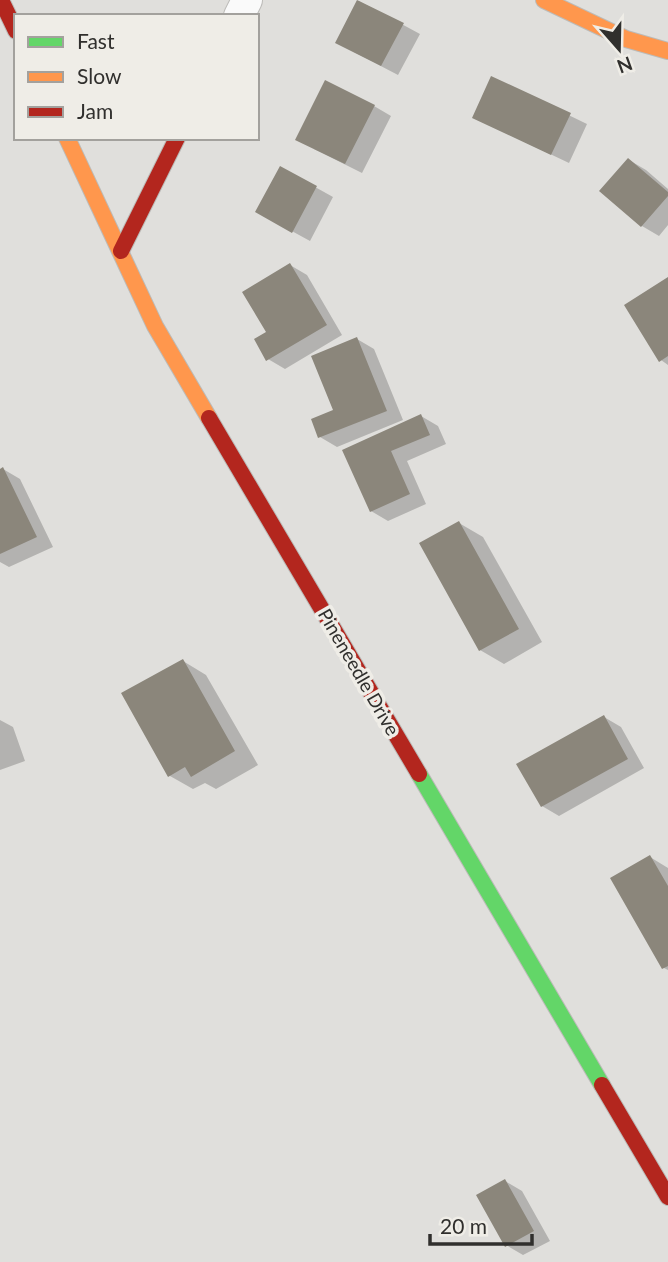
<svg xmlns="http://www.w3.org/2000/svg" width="668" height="1262" viewBox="0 0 668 1262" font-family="Lato,sans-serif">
  <rect width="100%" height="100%" fill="#e0dfdc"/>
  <!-- shadow -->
  <path fill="#0003" d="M359,1L420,34L398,75L354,52Z
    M492,78L587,124L569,163L474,118Z
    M374,106L391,116L362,173L314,149Z
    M629,160L646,170L668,189V225L659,236L642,226Z
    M281,168L333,197L310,241L257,212Z
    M290,265L307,275L342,335L285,369L268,359V332Z
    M668,279V365L661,360Z
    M357,339L374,349L403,420L337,447L320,437L335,411Z
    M421,416L438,426L446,444L407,461L426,504L388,521L371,511L344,451Z
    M3,469L20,479L53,547L9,567L0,562V471Z
    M459,523L483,537L542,642L504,664L480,650Z
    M183,661L206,675L258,765L216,789L205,783L193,789L170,776Z
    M604,717L621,727L644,768L559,816L542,806Z
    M0,720L13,727L25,761L0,770Z
    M650,857L668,868V970L664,968Z
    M505,1181L522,1191L550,1241L523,1255L506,1245Z"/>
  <!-- building -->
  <path fill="#8b867b" d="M357,0L404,23L381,66L335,43Z
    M491,76L571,113L551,155L472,118Z
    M325,80L375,105L345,164L295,140Z
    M628,158L668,192V196L641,227L599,191Z
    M280,166L317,186L292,233L255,212Z
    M290,263L327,325L266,361L254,339L266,332L242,292Z
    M668,277V356L659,362L624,305Z
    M357,337L387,411L318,438L311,419L333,410L311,356Z
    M421,414L430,435L391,451L410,494L370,512L342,450Z
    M3,467L37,537L0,554V469Z
    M459,521L519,629L479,651L419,543Z
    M183,659L235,751L191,777L185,767L168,777L121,693Z
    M604,715L628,759L541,807L516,764Z
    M650,855L668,886V966L662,969L610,878Z
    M505,1179L534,1231L505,1247L476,1195Z"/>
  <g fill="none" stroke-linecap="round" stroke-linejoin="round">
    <defs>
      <path id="street" d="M239,16L247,0"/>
      <path id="fast" d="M419,774L602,1085"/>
      <path id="slow" d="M544,0L626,39L668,51
        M67,138L155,326L209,418"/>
      <path id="jam" d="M1,0L16,31
        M121,251L177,138
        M209,418L419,774
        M602,1085L668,1197"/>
    </defs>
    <!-- street casing -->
    <use href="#street" stroke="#bcbbb8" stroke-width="32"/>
    <!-- fast casing -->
    <use href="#fast" stroke="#bcbbb8" stroke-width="18"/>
    <!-- slow casing -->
    <use href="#slow" stroke="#bcbbb8" stroke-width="18"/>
    <!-- jam casing -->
    <use href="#jam" stroke="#bcbbb8" stroke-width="18"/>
    <!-- street -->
    <use href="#street" stroke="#fafafa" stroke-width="30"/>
    <!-- fast -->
    <use href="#fast" stroke="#63d668" stroke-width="16"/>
    <!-- slow -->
    <use href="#slow" stroke="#ff974d" stroke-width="16"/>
    <!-- jam -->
    <use href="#jam" stroke="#b3261e" stroke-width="16"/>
  </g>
  <g text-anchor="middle" stroke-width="7" stroke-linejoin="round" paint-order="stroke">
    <!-- street labels -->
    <g font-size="19" fill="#302f2d" stroke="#efede7">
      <text transform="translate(359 672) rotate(60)" y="7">Pineneedle Drive</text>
    </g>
  </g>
  <!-- legend -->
  <rect x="14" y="14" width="245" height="126" fill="#efede7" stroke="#a3a19d" stroke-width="2"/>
  <rect x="28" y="37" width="35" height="10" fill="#63d668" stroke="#a3a19d" stroke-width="2"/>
  <text x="77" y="49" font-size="21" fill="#302f2d">Fast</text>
  <rect x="28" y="72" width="35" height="10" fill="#ff974d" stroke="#a3a19d" stroke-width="2"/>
  <text x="77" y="84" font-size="21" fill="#302f2d">Slow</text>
  <rect x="28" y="107" width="35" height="10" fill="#b3261e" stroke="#a3a19d" stroke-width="2"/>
  <text x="77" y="119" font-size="21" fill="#302f2d">Jam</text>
  <!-- north arrow -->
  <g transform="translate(619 49) rotate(160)" stroke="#efede7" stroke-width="5" paint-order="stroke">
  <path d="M0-5L12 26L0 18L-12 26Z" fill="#302f2d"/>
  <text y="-10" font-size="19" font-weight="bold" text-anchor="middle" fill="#302f2d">N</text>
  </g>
  <!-- scale -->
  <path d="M430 1234v10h102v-10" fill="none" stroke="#302f2d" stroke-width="3.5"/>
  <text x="440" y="1234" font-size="21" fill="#302f2d" stroke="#efede7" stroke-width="5" paint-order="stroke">20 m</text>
</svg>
